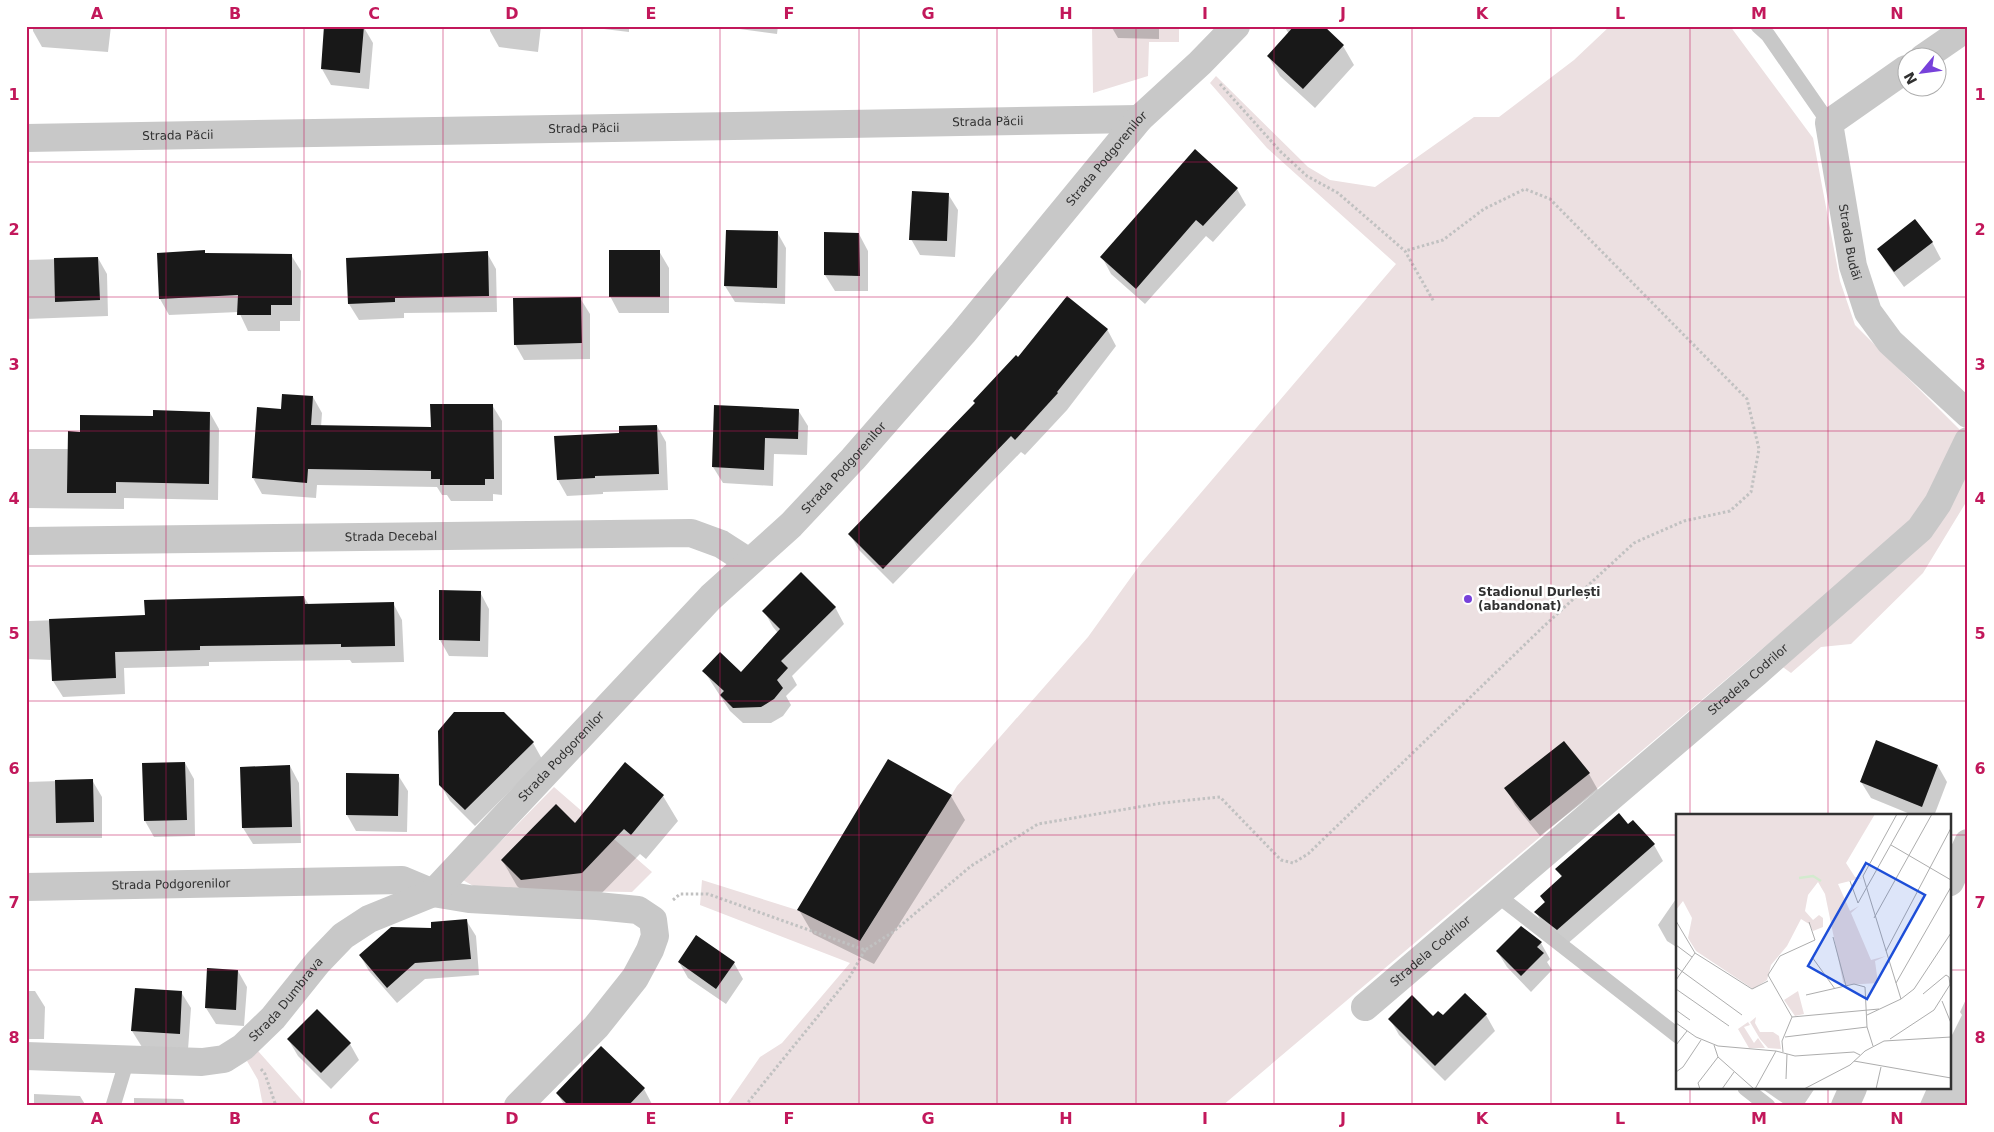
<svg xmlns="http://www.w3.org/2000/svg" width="1994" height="1132" viewBox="0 0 1994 1132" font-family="'DejaVu Sans',sans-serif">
  <rect width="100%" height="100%" fill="#fff"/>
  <!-- green -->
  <path fill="#ece0e1" d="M1092,26H1179V42H1149L1148,76L1093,93Z
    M1610,26H1730L1813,138L1840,281L1855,325L1961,431L1931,497L1912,522L1222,1106H726L760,1057L782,1043L850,963L700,905L702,880L797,910L861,940L957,786L1088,637L1142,562L1396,264L1267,148L1210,83L1216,76L1308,167L1330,180L1375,187L1474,117H1499L1574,60Z
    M1968,469V499L1923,573L1851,644L1821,647L1791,673L1780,665Z
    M554,787L652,872L632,892L480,890L463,880Z
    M258,1051L307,1106H263L258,1080L247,1061Z"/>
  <!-- shadow -->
  <path fill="#0003" d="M33,26H111L108,52L42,47L33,31Z
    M363,26L373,43L369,89L331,85L322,69Z
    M490,26H541L538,52L499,47L490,31Z
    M579,26H629V32Z
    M717,26H778L777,34Z
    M1111,26H1159V39L1118,38Z
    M1284,26H1322L1343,46L1354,65L1315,108L1280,76L1268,56L1289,34Z
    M1237,189L1246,205L1213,242L1206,236L1145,304L1111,274L1102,257Z
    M948,194L958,210L955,257L920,255L911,239Z
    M727,231L777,232L786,248L785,304L735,302L725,286Z
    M859,234L868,251V291H835L825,275Z
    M1932,242L1941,259L1904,287L1888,265L1878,249Z
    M659,251L669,268V313H619L610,296Z
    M204,252L206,254L291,255L301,271L300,321H280V331H248L239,312L169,315L160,299L158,254Z
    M487,253L496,269L497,312L404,313V318L359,320L349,304Z
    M98,258L107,274L108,316L26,319V260Z
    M580,298L590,314V359L524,360L515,344Z
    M1107,329L1116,346L1067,410L1025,455L1021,452L893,584L859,550L850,534L1018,358Z
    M313,397L322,413L321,427L432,428L492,405L502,421V495L493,494V501H451L447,495H442L437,487L317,485L316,498L262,494L253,478L282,410Z
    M798,410L808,426L807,455L774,454L773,486L723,483L713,467Z
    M210,413L219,429L218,500L124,498V509L26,508V449H69L82,433L154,417Z
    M657,426L666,442L668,490L603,492V494L567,496L558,480L556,437L620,434Z
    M480,592L489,609L488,657L449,656L440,640Z
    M304,597L309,605L393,603L402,620L404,662L352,663L350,660L209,662V666L124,668L125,694L63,697L53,681L52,660L26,659V616L29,621L146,617Z
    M835,607L844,624L792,676L797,685L786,696L791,705L783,716L771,723H743L730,711L704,671L741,673L778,633L773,627L764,611Z
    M533,743L542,759L475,826L450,801L440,784Z
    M185,763L194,779L195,836L154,837L145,821Z
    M290,766L299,783L301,843L253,844L243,828L241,768Z
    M1938,766L1947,782L1934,816H1915L1871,798L1861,782Z
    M1589,774L1598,790L1540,836L1515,805L1506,788Z
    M398,775L408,791L407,832L356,831L347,815Z
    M92,780L102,797V838H26V782Z
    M663,796L678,821L646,859L640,854L597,898L537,905L517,886L502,860L575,825Z
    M951,796L965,820L874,964L813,934L799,910Z
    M1628,825L1654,845L1663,861L1566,945L1545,929L1536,912L1545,903L1541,896L1562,878L1557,869Z
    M1678,896V948L1667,941L1658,925Z
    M466,920L476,936L479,975L425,979L397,1003L369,971L360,955L433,929Z
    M1521,927L1541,943L1550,959L1547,962L1552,970L1531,992L1507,967L1497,951Z
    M679,962L734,963L743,979L726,1004L688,978Z
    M238,971L247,987L244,1026L216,1024L206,1008Z
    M26,991H35L45,1007L44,1039H26Z
    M181,992L191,1008L188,1050L142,1047L132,1031Z
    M1968,995V1106H1919L1927,1088H1950V1039L1962,1015L1960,1012Z
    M1486,1015L1495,1031L1445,1081L1399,1035L1390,1019Z
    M288,1039L350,1044L359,1060L331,1089L298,1056Z
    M1761,1088H1815L1803,1106H1787Z
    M644,1089L653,1106H565L557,1093Z
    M34,1094L80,1096L86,1106H34Z
    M134,1098L183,1099L186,1106H134Z"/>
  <!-- building -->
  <path fill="#181818" d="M324,26H364L360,73L321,69Z
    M1294,26H1324L1344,45L1303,89L1267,56Z
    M1195,149L1238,188L1203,226L1196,220L1136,289L1100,257Z
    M912,191L949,193L947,241L909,240Z
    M1915,219L1933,242L1894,272L1877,249Z
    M726,230L778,231L777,288L724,286Z
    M824,232L859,233L860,276L824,275Z
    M205,250V253L292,254V305H271V315H237L238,295L159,299L157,253Z
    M609,250H660V297H609Z
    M488,251L489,296L395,298V302L348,304L346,258Z
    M98,257L100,300L55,302L54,258Z
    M1067,296L1108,329L1057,392L1058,393L1015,440L1011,436L883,569L848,534L975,403L973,401L1016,355L1018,357Z
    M581,297L582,343L514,345L513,298Z
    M282,394L313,396L311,425L431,427L430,404H493L494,479H485V485H440V479H431V471L308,469L307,483L252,478L257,407L281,409Z
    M714,405L799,409L798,439L765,438L764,470L712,467Z
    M153,410L210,412L209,484L116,482V493H67L68,431L80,432V415L153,416Z
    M657,425L659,474L595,476V478L557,480L554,436L619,433V426Z
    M801,572L836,607L781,661L788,668L777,680L783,688L774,699L761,707L733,708L720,695L724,691L702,671L720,652L741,672L780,629L762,611Z
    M439,590L481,591L480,641L439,640Z
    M304,596L305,604L394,602L395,646L341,647V644L200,646V650L115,652L116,678L52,681L49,619L145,615L144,600Z
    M454,712H504L534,742L465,810L439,785L438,731Z
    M1876,740L1938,765L1922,807L1860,782Z
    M1564,741L1590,773L1530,821L1504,788Z
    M888,759L952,795L860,941L797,910Z
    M185,762L187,820L144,821L142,763Z
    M625,762L664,795L631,835L624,829L582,873L521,880L501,860L556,804L575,823Z
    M290,765L292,827L242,828L240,767Z
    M346,773L399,774L398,816L346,815Z
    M93,779L94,822L56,823L55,780Z
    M1619,813L1628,824L1633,820L1655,844L1557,930L1534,912L1545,902L1540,896L1562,876L1555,869Z
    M467,919L471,959L415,963L387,988L359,955L391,927L431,928V922Z
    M1521,926L1542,942L1537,947L1544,953L1521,976L1496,951Z
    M696,935L735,962L716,989L678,962Z
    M207,968L238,970L236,1010L205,1008Z
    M135,988L182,991L180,1034L131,1031Z
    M1465,993L1487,1014L1435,1066L1388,1019L1412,995L1433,1016L1438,1011L1443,1015Z
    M317,1009L351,1043L321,1073L287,1039Z
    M601,1046L645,1088L628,1106H569L556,1093Z"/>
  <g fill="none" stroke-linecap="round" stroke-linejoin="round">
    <!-- path -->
    <path stroke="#c1c1c1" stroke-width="3" stroke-dasharray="2.5 2.5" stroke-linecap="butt" d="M1220,84L1281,152L1307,176L1338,193L1405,251L1434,302
      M673,900L680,894H708L865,950L893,932L971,866L1038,824L1162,803L1220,797L1281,860L1293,863L1308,854L1543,627L1634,543L1684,521L1730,511L1751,492L1759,449L1747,399L1550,199L1525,189L1484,209L1443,240L1405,251
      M261,1069L265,1074L276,1106
      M745,1106L849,978L865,950"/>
    <!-- lane -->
    <path stroke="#c8c8c8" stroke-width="15" d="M1758,26L1768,35L1829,123
      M1497,895L1678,1036
      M1745,1088L1768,1106
      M113,1106L127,1060"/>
    <!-- street -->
    <g stroke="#c8c8c8" stroke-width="28">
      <path d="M1923,58L1968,27"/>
      <path id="s1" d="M1906,69L1829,123L1853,266L1868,312L1890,342L1968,414"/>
      <path id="s2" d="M26,138L1139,119"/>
      <path id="s3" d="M26,541L691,533L721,544L749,562"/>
      <path d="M1950,882L1968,843"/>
      <path id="s4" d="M26,887L402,880L433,893L469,899L597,906L638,910L653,920L655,936L650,950L635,978L596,1027L518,1106"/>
      <path id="s5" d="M1365,1007L1756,673L1920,529L1938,503L1968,441"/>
      <path id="s6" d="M26,1056L202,1062L224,1059L243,1047L273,1018L318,962L343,936L369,919L433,893L711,597L791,525L853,459L963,333L1139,119L1200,63L1236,26"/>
      <path d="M1845,1106L1853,1088"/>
    </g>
  </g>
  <!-- grid -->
  <path fill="none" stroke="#c2185b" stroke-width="1" stroke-opacity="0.55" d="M166,26V1106M304,26V1106M443,26V1106M582,26V1106M720,26V1106M859,26V1106M997,26V1106M1136,26V1106M1274,26V1106M1412,26V1106M1551,26V1106M1690,26V816M1828,26V816M26,162H1968M26,297H1968M26,431H1968M26,566H1968M26,701H1968M26,835H1678M1950,835H1968M26,970H1678M1950,970H1968M1690,1088V1106M1828,1088V1106"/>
  <!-- markers -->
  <circle fill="#7741da" stroke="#fff" stroke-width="2" cx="1468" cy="599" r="5"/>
  <g text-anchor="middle" stroke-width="5" stroke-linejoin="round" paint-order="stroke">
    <!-- street labels -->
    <g font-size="12" fill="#313131" stroke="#fff">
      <text dy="4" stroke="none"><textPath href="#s2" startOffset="962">Strada Păcii</textPath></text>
      <text dy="4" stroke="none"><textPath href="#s2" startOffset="558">Strada Păcii</textPath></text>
      <text dy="4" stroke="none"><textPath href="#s2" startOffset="152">Strada Păcii</textPath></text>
      <text dy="4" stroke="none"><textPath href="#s6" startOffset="1468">Strada Podgorenilor</textPath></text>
      <text dy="4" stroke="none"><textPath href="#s1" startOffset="215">Strada Budăi</textPath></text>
      <text dy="4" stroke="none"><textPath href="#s6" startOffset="1062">Strada Podgorenilor</textPath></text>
      <text dy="4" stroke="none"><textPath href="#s3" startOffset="365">Strada Decebal</textPath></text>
      <text dy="4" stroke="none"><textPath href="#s5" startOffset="504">Stradela Codrilor</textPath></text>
      <text dy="4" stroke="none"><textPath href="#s6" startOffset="658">Strada Podgorenilor</textPath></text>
      <text dy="4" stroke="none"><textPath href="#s4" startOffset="145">Strada Podgorenilor</textPath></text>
      <text dy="4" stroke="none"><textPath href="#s5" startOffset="86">Stradela Codrilor</textPath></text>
      <text dy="4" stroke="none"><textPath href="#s6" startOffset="285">Strada Dumbrava</textPath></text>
    </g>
    <!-- poi labels -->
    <g font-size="12" font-weight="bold" fill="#313131" stroke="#fff" text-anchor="start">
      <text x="1478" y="596">Stadionul Durlești<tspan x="1478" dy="14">(abandonat)</tspan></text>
    </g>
  </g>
  <!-- overview -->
  <g transform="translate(1676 814)">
    <rect width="275" height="275" fill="#fff"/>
    <path d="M0,0H199L170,49L179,63L186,64L162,70L174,97L183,92L175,99L195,146L210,142L199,147L202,169L170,171L167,168L149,80L142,68L132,81L129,97L137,106L143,101L147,104V113L137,117L133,110L125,105L111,132L95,151L91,166L77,175L20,137L12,124L16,104L7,87L0,96ZM122,177L128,200L119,202L108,186ZM80,203L79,209L84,218H97L103,222L105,235L92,234L84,225L74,208ZM72,208L74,211L68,213L78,229L82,224L89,234H73L62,215Z" fill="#ece0e1"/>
    <path fill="none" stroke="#d3eace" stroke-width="2.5" d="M123,64L137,62L145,67"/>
    <path fill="none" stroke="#adadad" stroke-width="1" d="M221,0L187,62L225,185M215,31L275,66M174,67L182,89L232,0M198,104L256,0M0,107L19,139L27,144L76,175L92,167M157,123L170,172M0,131L16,143M210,137L275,14M136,143L159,175M0,153L66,201M0,166L19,139M220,169L275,73M0,175L53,212M247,180L270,161L273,163L274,171M130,181L178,170L189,173L191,213L197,232M266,187L275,209M0,196L14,206M191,201L225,185L238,175L275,119M116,203L203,195M0,209L20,223L42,232L100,237L119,242L178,238L184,241M109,223L191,213M214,225L258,196L275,169M0,231L11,217M38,231L42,243L78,275M107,238L106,227L116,203L92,161L104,142L139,126L133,108M178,247L275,264M0,258L7,253L25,226M110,265L111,240M24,275L22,269L42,243M46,275L58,258M79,275L100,237M128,275L174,251L189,237L208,227L275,223M200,275L205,253"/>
    <path fill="#1d4ed8" fill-opacity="0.15" stroke="#1d4ed8" stroke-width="2.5" d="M190,49L249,81L191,185L132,152Z"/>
    <rect width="275" height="275" fill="none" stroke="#313131" stroke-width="2.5"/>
  </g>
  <!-- border -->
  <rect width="1994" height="1132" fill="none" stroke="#ffffff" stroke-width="55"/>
  <!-- north arrow -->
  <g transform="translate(1922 72) rotate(241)"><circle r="24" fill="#ffffff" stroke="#adadad"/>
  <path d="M0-4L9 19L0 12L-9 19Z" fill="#7741da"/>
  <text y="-8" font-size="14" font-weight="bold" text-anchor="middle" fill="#313131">N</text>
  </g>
  <rect x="28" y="28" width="1938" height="1076" fill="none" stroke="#c2185b" stroke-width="2"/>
  <g font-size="16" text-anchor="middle" font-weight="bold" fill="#c2185b">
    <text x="97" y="19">A</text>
    <text x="235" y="19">B</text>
    <text x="374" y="19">C</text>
    <text x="512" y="19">D</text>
    <text x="651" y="19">E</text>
    <text x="789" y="19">F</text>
    <text x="928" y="19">G</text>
    <text x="1066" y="19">H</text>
    <text x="1205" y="19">I</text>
    <text x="1343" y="19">J</text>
    <text x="1482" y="19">K</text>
    <text x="1620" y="19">L</text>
    <text x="1759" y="19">M</text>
    <text x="1897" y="19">N</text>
    <text x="14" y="100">1</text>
    <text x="1980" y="100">1</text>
    <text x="14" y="235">2</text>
    <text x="1980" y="235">2</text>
    <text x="14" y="370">3</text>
    <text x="1980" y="370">3</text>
    <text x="14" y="504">4</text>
    <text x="1980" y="504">4</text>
    <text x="14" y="639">5</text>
    <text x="1980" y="639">5</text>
    <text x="14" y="774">6</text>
    <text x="1980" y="774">6</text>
    <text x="14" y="908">7</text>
    <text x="1980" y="908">7</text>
    <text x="14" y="1043">8</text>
    <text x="1980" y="1043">8</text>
    <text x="97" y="1124">A</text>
    <text x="235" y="1124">B</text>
    <text x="374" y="1124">C</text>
    <text x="512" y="1124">D</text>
    <text x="651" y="1124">E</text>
    <text x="789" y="1124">F</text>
    <text x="928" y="1124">G</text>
    <text x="1066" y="1124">H</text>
    <text x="1205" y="1124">I</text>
    <text x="1343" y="1124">J</text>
    <text x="1482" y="1124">K</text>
    <text x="1620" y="1124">L</text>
    <text x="1759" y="1124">M</text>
    <text x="1897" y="1124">N</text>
  </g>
</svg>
